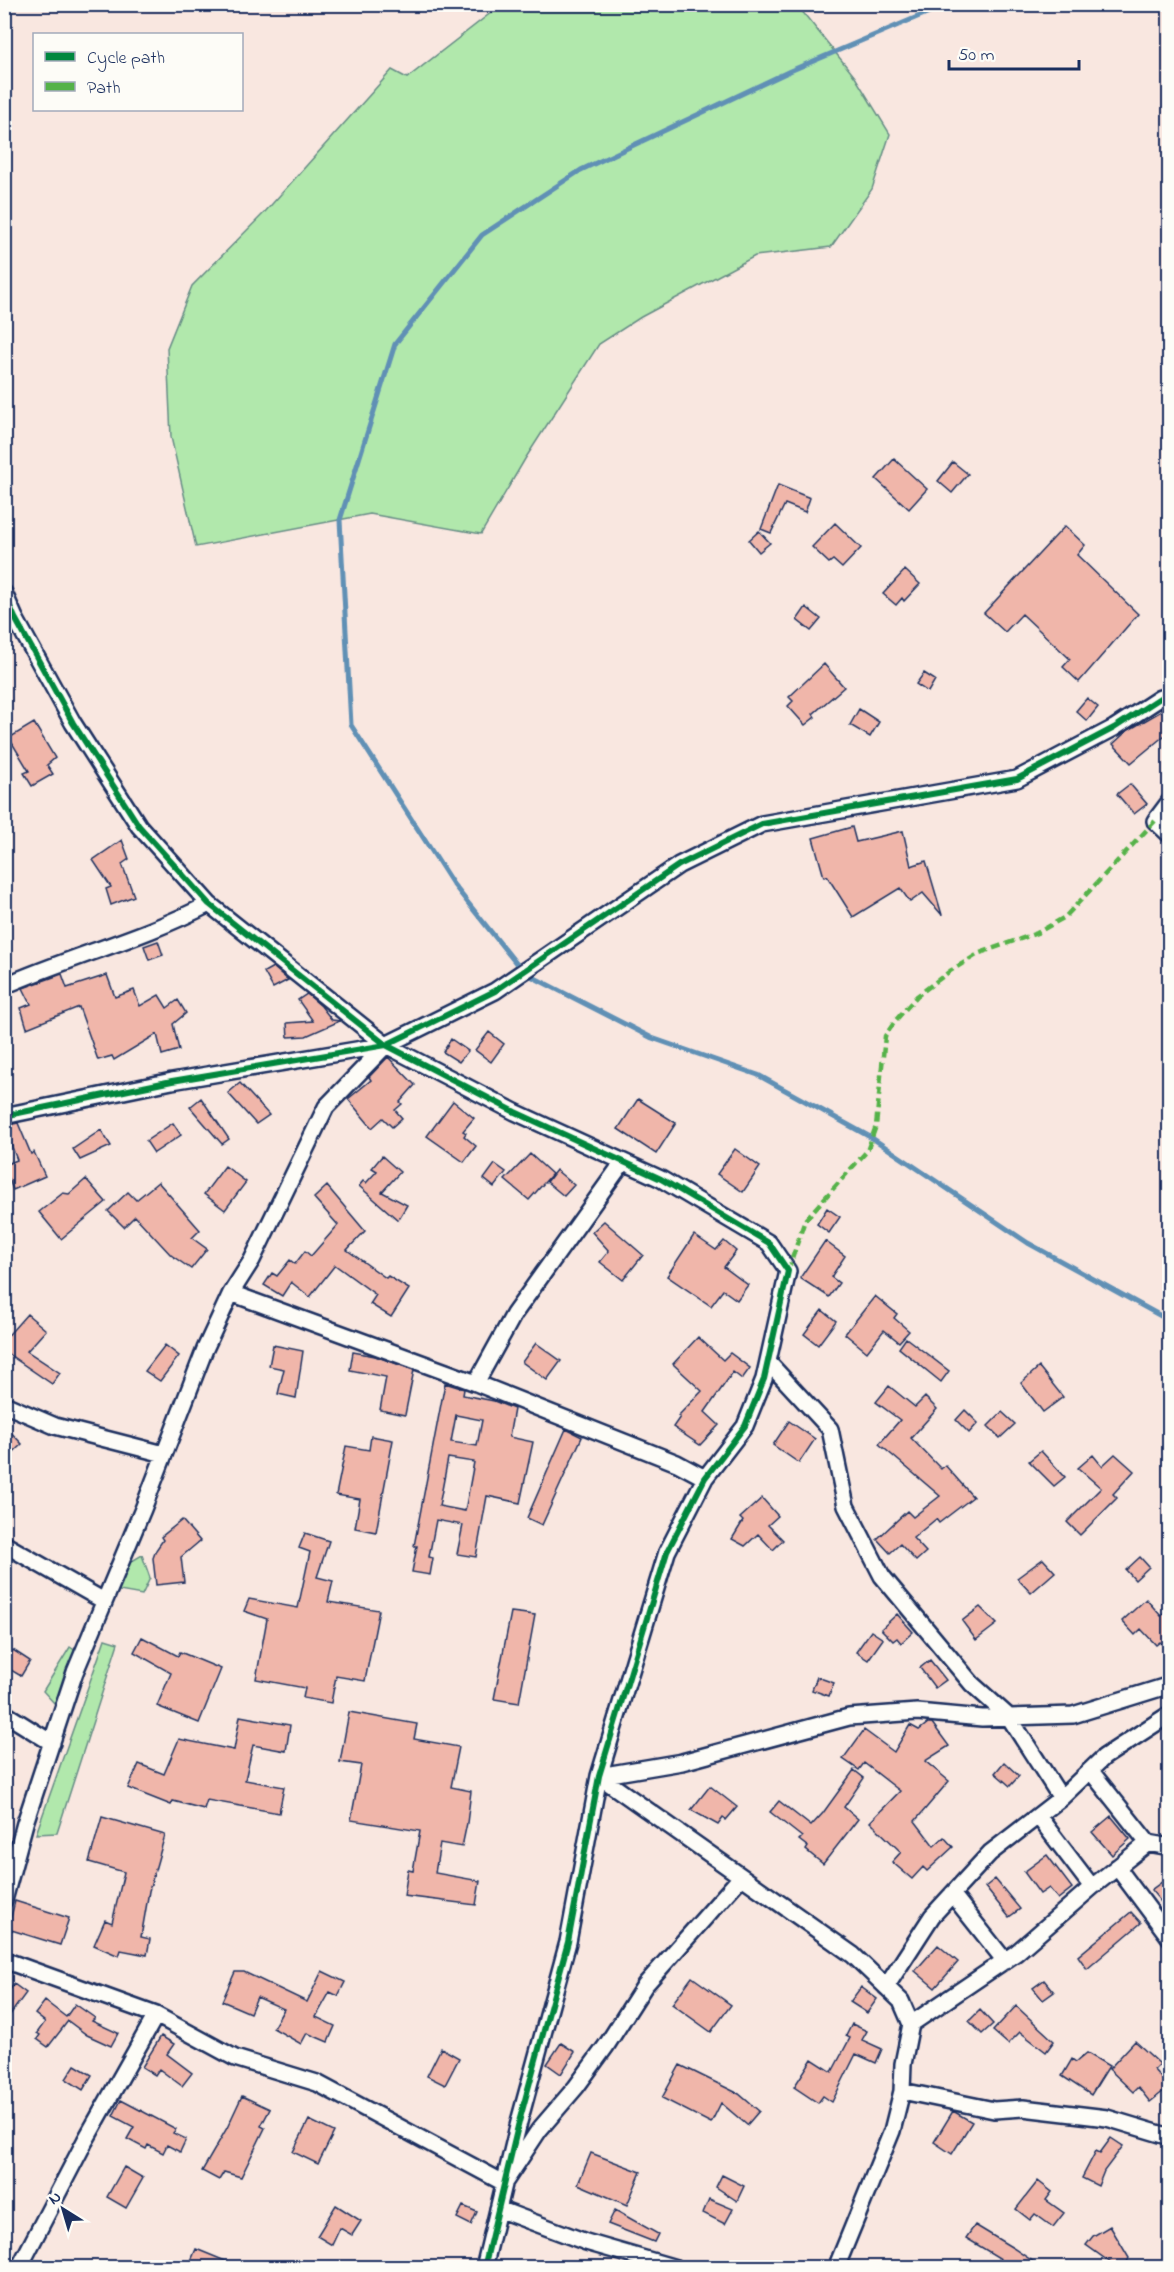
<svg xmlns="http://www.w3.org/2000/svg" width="1174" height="2272" viewBox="0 0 1174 2272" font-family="'Indie Flower',sans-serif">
  <rect width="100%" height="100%" fill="#f9e7e0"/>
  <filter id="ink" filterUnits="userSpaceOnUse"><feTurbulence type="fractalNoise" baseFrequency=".0167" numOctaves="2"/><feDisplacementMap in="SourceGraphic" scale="12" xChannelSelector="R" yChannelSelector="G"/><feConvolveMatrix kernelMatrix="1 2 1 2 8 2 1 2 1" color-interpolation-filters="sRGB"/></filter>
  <g filter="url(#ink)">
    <!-- green -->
    <path fill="#b1e8ac" stroke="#668c85" stroke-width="1.5" d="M501,5H797L855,77L890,134L872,189L831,247L755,256L641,317L599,344L525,459L481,534L370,514L196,547L171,437L167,348L192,286L264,213L392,70L407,78Z
      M142,1555L150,1578L142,1595L119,1591L122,1567Z
      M105,1639L118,1643L57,1833L36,1834Z
      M70,1647L79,1653L54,1703L43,1691Z"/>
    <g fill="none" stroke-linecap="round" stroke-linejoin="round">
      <!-- stream -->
      <path stroke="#6090b5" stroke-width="5" d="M948,4L790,71L581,170L482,235L395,344L340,520L351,725L453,884L523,972L652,1038L758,1075L872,1138L1028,1243L1170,1321"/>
    </g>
    <!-- building -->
    <path fill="#f0b6aa" stroke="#1b2f5e" stroke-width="1.5" fill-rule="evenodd" d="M894,459L927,489L909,509L876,479Z
      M953,462L968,474L952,493L938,481Z
      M778,485L810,498L805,512L785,504L771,533L761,529Z
      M835,523L861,548L842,568L833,560L829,563L812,547Z
      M1065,526L1085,545L1077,555L1138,614L1079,682L1063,667L1070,659L1022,614L1005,632L984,613Z
      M759,531L770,543L759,552L749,540Z
      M905,570L920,584L904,601L902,598L896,605L883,594Z
      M806,607L821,619L811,631L797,620Z
      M824,664L844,687L813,714L815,717L805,725L788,706L793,701L789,697Z
      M924,673L935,680L928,692L916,684Z
      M1087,698L1098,707L1087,721L1076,711Z
      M1170,706V731L1131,763L1113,744L1127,731Z
      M859,709L879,722L870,737L850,725Z
      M34,723L55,758L47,765L53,774L32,786L24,773L29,771L9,738Z
      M1130,784L1147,804L1134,814L1117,794Z
      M852,827L856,842L903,831L911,866L926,861L942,915L923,893L910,902L900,888L853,917L827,876L824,877L813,838Z
      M122,840L129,859L122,864L134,896L111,905L106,889L111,887L93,860Z
      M158,941L163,955L149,960L144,946Z
      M273,967L288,980L273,988L264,972Z
      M62,974L67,988L107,975L115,997L134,990L140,1006L159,995L167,1008L178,1000L186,1013L173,1024L179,1050L162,1055L157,1034L114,1060L112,1056L98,1060L79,1007L27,1028L21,1008L31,1004L23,988Z
      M307,994L321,1006L332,1020L340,1021L306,1036L288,1037L287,1023L313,1021L298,1000Z
      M489,1032L504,1044L491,1062L475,1050Z
      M451,1039L468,1051L459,1062L443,1052Z
      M388,1057L415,1085L400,1102L402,1104L395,1110L402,1118L392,1127L383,1118L372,1128L348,1099L371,1080L369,1077Z
      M240,1083L269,1115L256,1124L228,1093Z
      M201,1098L229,1139L222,1144L190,1107Z
      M638,1099L676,1123L656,1154L618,1129Z
      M453,1101L474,1118L463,1131L466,1133L464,1136L476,1146L464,1162L427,1136Z
      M18,1123L31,1154L34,1152L45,1176L13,1190L4,1165L17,1160L4,1126Z
      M173,1123L181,1135L154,1153L146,1141Z
      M101,1130L111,1146L80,1160L73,1149Z
      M735,1149L760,1167L743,1192L717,1174Z
      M530,1154L552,1174L529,1200L505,1180Z
      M382,1156L400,1172L382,1192L407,1205L398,1220L359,1186L363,1181L366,1183L377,1171L372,1168Z
      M495,1164L506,1172L494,1187L484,1179Z
      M225,1166L246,1182L225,1210L204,1194Z
      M556,1170L574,1185L564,1196L547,1182Z
      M86,1179L106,1202L61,1239L39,1212L63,1193L69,1194Z
      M158,1182L200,1230L192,1238L207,1249L191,1269L171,1255L135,1216L124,1227L108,1211L128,1192L136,1200Z
      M327,1186L365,1231L347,1250L386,1278L388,1276L409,1289L391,1317L370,1304L376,1295L335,1265L310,1297L291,1282L282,1296L264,1285L272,1273L277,1276L290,1260L295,1264L305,1251L311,1256L338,1225L314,1198Z
      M827,1208L840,1217L829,1233L817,1224Z
      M604,1221L643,1255L623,1280L600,1262L609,1251L592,1232Z
      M694,1235L716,1250L724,1241L736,1251L724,1267L748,1285L737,1300L723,1290L711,1306L667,1276Z
      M825,1241L845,1256L831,1277L839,1283L829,1297L800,1278Z
      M875,1296L897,1314L894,1318L909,1331L899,1342L884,1330L867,1352L845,1334Z
      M822,1310L836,1321L818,1345L804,1334Z
      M27,1314L46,1330L27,1351L60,1373L52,1384L4,1351V1340Z
      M698,1337L723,1360L730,1353L750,1368L742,1379L733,1372L705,1412L719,1425L700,1445L673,1427L680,1417L678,1416L702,1391L673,1364Z
      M906,1338L949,1371L941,1382L899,1348Z
      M536,1343L561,1361L547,1380L522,1362Z
      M165,1345L179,1356L160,1381L145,1371Z
      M273,1345L303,1351L296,1398L278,1394L284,1369L269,1366Z
      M353,1352L375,1356L414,1370L405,1415L380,1410L386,1377L350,1370Z
      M1039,1367L1063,1397L1043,1412L1021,1383Z
      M445,1383L464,1389L463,1395L494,1401L514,1409L509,1437L533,1442L520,1503L487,1496L476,1557L457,1554L463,1525L436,1520L429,1557L433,1558L430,1575L412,1572L417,1546H414ZM456,1415L482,1420L477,1446L451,1442ZM448,1458L474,1462L465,1511L439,1506Z
      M889,1386L915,1407L925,1397L937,1409L911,1438L941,1469L945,1465L973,1497L939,1523L936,1519L913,1538L926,1552L916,1561L900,1544L890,1553L877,1539L907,1511L913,1517L940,1496L879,1444L900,1420L876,1402Z
      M965,1410L978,1423L969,1433L956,1420Z
      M1002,1412L1015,1424L1000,1438L988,1426Z
      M789,1421L815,1439L799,1463L773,1445Z
      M4,1425L22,1444L4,1461Z
      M566,1429L582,1437L542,1525L527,1518Z
      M371,1436L393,1440L376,1532L355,1528L360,1499L336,1495L346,1446L369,1450Z
      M1041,1451L1065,1477L1054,1486L1029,1461Z
      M1115,1454L1134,1471L1113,1494L1117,1498L1080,1535L1067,1522L1101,1488L1078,1468L1093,1455L1102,1466Z
      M762,1498L778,1516L768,1525L783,1540L773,1550L758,1534L745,1546L732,1539L743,1521L740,1518Z
      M182,1520L200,1541L181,1557L184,1582L156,1585L153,1558L156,1550L163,1540L161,1537Z
      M305,1533L329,1541L317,1577L333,1581L328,1602L379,1610L365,1681L336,1676L331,1703L303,1698L305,1688L256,1679L267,1619L244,1611L249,1599L298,1608L310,1552L299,1548Z
      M1140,1557L1149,1567L1135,1580L1126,1570Z
      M1043,1559L1055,1572L1031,1593L1017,1578Z
      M1146,1599L1161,1616L1170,1608V1653L1160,1642L1156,1645L1141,1629L1135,1635L1122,1621Z
      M980,1607L997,1624L976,1640L962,1621Z
      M511,1612L535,1615L519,1703L494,1699Z
      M897,1614L913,1632L901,1643L897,1638L893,1641L881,1629Z
      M871,1631L883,1639L868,1660L856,1652Z
      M142,1637L178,1656L180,1652L221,1669L199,1723L157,1706L171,1673L134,1652Z
      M13,1650L30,1661L21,1676L4,1666Z
      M930,1660L946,1680L935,1688L920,1668Z
      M817,1677L834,1683L829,1696L812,1690Z
      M349,1712L417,1724L414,1739L459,1747L451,1787L471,1791L467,1823L462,1847L440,1843L435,1873L480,1881L476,1905L404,1896L408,1870L413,1871L420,1831L351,1820L361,1765L340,1762Z
      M240,1716L290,1725L286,1751L253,1745L245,1780L284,1787L279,1813L207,1800L204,1809L173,1801L171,1805L128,1788L139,1764L164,1774L179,1739L234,1750Z
      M928,1723H932L949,1746L925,1761L949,1781L915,1821L934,1846L944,1837L953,1847L927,1871L923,1867L912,1879L892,1862L901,1852L870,1822L900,1791L864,1763L859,1770L843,1759L864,1730L894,1752L910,1725L919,1730Z
      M1004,1762L1019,1776L1010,1786L995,1773Z
      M854,1770L864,1778L844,1807L858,1819L823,1864L806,1850L808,1847L799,1840L802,1837L770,1812L779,1801L811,1826L823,1813Z
      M710,1786L737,1807L726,1820L723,1818L718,1825L691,1810Z
      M1111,1816L1130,1839L1112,1855L1092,1832Z
      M102,1817L165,1835L149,1891L141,1937L150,1939L147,1955L121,1950L119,1956L94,1945L105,1920L112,1923L124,1872L89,1862Z
      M1047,1855L1072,1888L1058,1899L1049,1888L1040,1894L1024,1872Z
      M1170,1876V1913L1151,1890Z
      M995,1879L1020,1909L1009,1917L985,1887Z
      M15,1901L69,1918L60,1945L8,1929Z
      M1131,1912L1141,1923L1087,1969L1078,1956Z
      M938,1945L958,1962L935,1988L915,1971Z
      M322,1971L345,1982L338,1996L330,1992L316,2017L335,2026L328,2042L307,2033L301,2044L273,2028L284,2009L257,1997L250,2013L222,2001L235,1972H244L307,2002Z
      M692,1977L731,2005L711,2032L672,2004Z
      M1044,1980L1054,1992L1043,2000L1033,1988Z
      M14,1984L26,1993L4,2023V1998Z
      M861,1987L877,1999L867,2013L850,2002Z
      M45,2001L66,2017L75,2004L95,2018L92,2021L118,2033L111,2046L87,2035L68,2021L48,2047L37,2039L40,2035L37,2033L45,2022L35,2014Z
      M1016,2006L1054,2041L1046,2052L1020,2032L1008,2044L993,2031Z
      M980,2010L993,2024L982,2034L969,2021Z
      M852,2024L867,2031L862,2040L882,2049L876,2063L856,2054L832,2102L823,2096L818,2103L794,2087L812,2059L832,2072L850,2038L846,2036Z
      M161,2036L174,2044L167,2054L192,2073L182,2086L159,2069L155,2075L142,2067Z
      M1135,2041L1160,2064L1154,2070L1169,2087L1150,2102L1138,2087L1133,2092L1109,2069Z
      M561,2043L575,2052L561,2074L547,2064Z
      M441,2048L459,2058L445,2085L427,2076Z
      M1087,2053L1109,2066L1091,2095L1062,2076L1072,2059L1076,2062Z
      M75,2065L92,2075L83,2090L66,2079Z
      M680,2065L739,2094L759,2111L747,2125L721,2103L711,2123L662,2098Z
      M242,2096L270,2109L261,2126L265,2128L241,2177L224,2172L219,2180L202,2171L227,2128Z
      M121,2100L176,2129L173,2133L186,2139L180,2152L167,2145L163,2153L148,2145L146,2149L127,2139L134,2127L113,2116Z
      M953,2111L972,2122L952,2154L934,2142Z
      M309,2120L334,2132L318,2164L293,2152Z
      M1111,2138L1123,2146L1104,2171L1098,2186L1082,2178L1096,2151L1100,2153Z
      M591,2153L641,2172L627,2205L578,2184Z
      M124,2167L143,2178L126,2208L107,2197Z
      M722,2175L744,2186L737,2201L716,2187Z
      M1038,2181L1052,2192L1046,2200L1064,2213L1053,2227L1035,2214L1030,2220L1016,2209Z
      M709,2199L733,2209L725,2224L703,2213Z
      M336,2205L361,2221L352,2235L340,2228L332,2245L317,2236Z
      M463,2206L477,2212L471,2225L457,2218Z
      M615,2210L658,2234L654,2242L608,2224Z
      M975,2225L1013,2248L1043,2268H996L1001,2259L966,2238Z
      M1110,2226L1129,2258L1124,2268H1118L1086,2245L1093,2236Z
      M196,2249L240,2267V2268H188Z"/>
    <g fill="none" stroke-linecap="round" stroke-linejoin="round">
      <defs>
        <path id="minor" d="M4,593L15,618L73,723L139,826L209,904L386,1045L515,1112L661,1179L769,1243L788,1271L764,1379L745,1426L705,1478L667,1552L599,1776L568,1942L519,2122L484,2268
          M1170,801L1155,821L1170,835
          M4,986C72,956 144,938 209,904
          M4,1116L172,1081L386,1045L495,991L679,865L762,824L1017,779L1114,728L1160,698L1170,696
          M231,1293L476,1383L677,1463L705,1478
          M768,1362L830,1429L846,1506L882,1576L972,1684L1009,1717L1061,1798
          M476,1383L514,1314L623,1162
          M4,1404L55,1426L164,1454
          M4,1544L104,1601
          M4,1713L52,1743
          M1090,1770L1148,1843L1170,1847
          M599,1776L853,1955L901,2001L911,2024L903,2064L902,2091L892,2131L836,2268
          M599,1776L682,1762L849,1717L917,1712L982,1718L1073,1715L1170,1685
          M1038,1816L1092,1887
          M1117,1867L1170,1938
          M952,1894L1005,1961
          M4,1900L25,1823L75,1672L143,1509L205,1349L231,1293L252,1260L326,1107L386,1045
          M4,1960L156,2015L235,2058L317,2083L504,2183L539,2130L576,2087L606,2046L645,1985L741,1877
          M886,1987L932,1916L990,1853L1061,1798L1104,1757L1170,1714
          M911,2024L1016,1953L1092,1887L1148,1843
          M902,2091L994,2110L1023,2108L1107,2118L1167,2136L1170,2134
          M498,2209L586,2242L676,2268
          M19,2268L85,2141L156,2015"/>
      </defs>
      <!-- minor casing -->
      <use href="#minor" stroke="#1b2f5e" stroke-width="20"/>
      <!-- minor -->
      <use href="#minor" stroke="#fdfcf7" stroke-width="15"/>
      <!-- quiet -->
      <path stroke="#55b248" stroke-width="4.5" stroke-dasharray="9 4.5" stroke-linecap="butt" d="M788,1271L805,1220L867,1151L876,1126L885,1036L896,1020L917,996L950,971L980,953L1037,933L1065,917L1155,821"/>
      <defs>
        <path id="cycleway" d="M4,593L15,618L73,723L139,826L209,904L386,1045L515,1112L661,1179L769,1243L788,1271L764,1379L745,1426L705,1478L667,1552L599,1776L568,1942L519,2122L484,2268
          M4,1116L172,1081L386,1045L495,991L679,865L762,824L1017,779L1114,728L1160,698L1170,696"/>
      </defs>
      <!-- cycleway casing -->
      <use href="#cycleway" stroke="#fdfcf7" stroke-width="10"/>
      <!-- cycleway -->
      <use href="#cycleway" stroke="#00873e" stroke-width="6"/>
    </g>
  </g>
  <!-- margin -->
  <rect width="1174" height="2272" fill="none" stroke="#fdfcf7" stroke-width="24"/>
  <rect x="12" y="12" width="1150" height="2248" fill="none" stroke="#1b2f5e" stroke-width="2" filter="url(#ink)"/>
  <!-- legend -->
  <rect x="33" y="33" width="210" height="78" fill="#fdfcf7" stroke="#a3aaba" stroke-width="1.5"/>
  <rect x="45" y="52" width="30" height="9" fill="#00873e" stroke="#a3aaba" stroke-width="1.5"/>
  <text x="87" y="63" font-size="18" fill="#1b2f5e">Cycle path</text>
  <rect x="45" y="82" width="30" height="9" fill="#55b248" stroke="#a3aaba" stroke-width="1.5"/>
  <text x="87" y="93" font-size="18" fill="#1b2f5e">Path</text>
  <!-- north arrow -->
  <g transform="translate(63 2209) rotate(323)" stroke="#fdfcf7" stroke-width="4.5" paint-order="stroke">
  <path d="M0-4.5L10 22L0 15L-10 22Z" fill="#1b2f5e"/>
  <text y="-9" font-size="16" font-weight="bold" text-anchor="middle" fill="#1b2f5e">N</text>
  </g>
  <!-- scale -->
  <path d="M949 60v9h130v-9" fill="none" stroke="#1b2f5e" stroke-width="3"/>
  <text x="958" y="60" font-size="18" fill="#1b2f5e" stroke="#fdfcf7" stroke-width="4.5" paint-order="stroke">50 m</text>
</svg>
